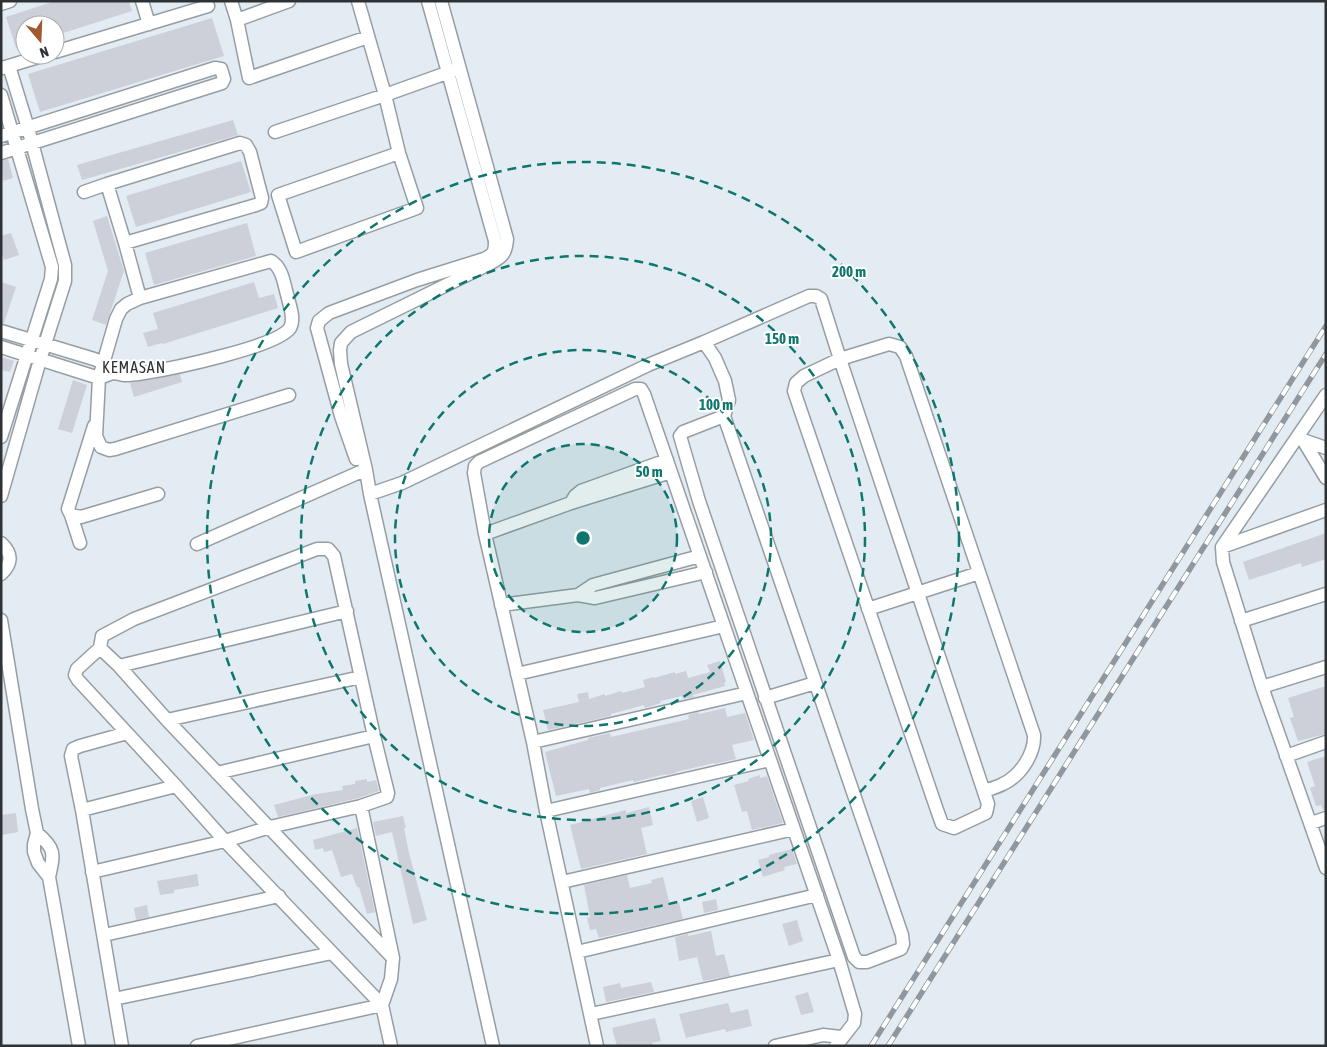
<svg xmlns="http://www.w3.org/2000/svg" width="1327" height="1047" viewBox="0 0 1327 1047" font-family="'Asap Condensed',sans-serif">
  <rect width="100%" height="100%" fill="#e3ecf3"/>
  <!-- building -->
  <path fill="#cdcfd9" d="M55,1H129L132,11L57,35L55,25H25V45L16,48L6,17Z
    M212,18L224,56L40,112L28,74Z
    M233,120L238,135L82,180L77,165Z
    M8,159L13,178L3,181L1,174V161Z
    M241,161L251,192L136,227L126,196Z
    M107,216L124,271L106,325L92,320L108,271L93,221Z
    M247,223L256,256L154,285L145,253Z
    M11,233L19,255L4,260L1,250V236Z
    M1,282L16,287L4,323H1Z
    M254,282L259,298L274,294L278,308L163,344L162,343L148,347L143,333L158,329L153,313Z
    M1,357L14,361L10,372L1,370Z
    M180,374L182,382L134,397L130,383Z
    M73,380L87,385L72,433L58,429Z
    M1326,533V559L1302,567L1301,563L1249,580L1243,562Z
    M720,661L726,682L724,683L725,686L693,695L694,697L683,699L682,696L660,701L661,703L645,708L644,705L611,714V716L548,730L543,710L579,702L577,694L588,692L589,699L605,694V696L621,691L622,693L645,687L643,680L654,677V678L675,672V674L686,671L688,678L710,672L707,665Z
    M1326,686V734L1298,741L1290,718L1294,717L1288,698Z
    M725,708L727,717L745,713L754,740L732,745L736,759L714,764V763L676,772V773L666,775V774L634,782L633,780L600,788V790L590,793L589,789L556,796L545,752L588,740V738L610,733L611,737L689,719L688,715L698,712L699,714Z
    M1326,756V810H1323L1321,805L1316,806L1310,788L1315,786L1307,762Z
    M760,775V778L767,776L783,823L752,830L747,811L742,812L734,785L749,781L748,779Z
    M367,779V782L376,780L379,791L359,798L278,817L274,805L316,794L343,790L342,786L355,784V781Z
    M703,797L709,818L697,822L691,801Z
    M649,807L653,825L641,828L647,854L581,869L570,825L626,810V813Z
    M16,813L18,832L2,835L1,815Z
    M403,816L406,828H404L409,853L427,920L413,924L392,832L376,836L373,822Z
    M357,828L375,912L367,914L359,887H357L352,874L341,877L332,850L324,852L323,848L315,850L313,840Z
    M792,849L797,864L784,867L785,870L763,877L758,860L769,857V855Z
    M197,874L199,886L174,890V893L160,895L157,881Z
    M627,875L630,888L652,883L651,880L663,877L670,905L679,903L683,919L599,938L596,929L590,930L587,918L590,917L584,885Z
    M716,899L718,910L704,913L702,902Z
    M147,905L149,917L136,920L134,908Z
    M797,920L803,941L789,946L782,924Z
    M711,931L716,956L724,954L730,976L703,981L697,957L679,961L675,937L688,934V936Z
    M651,982L654,992L606,1002L603,987L620,983L621,988Z
    M808,992L814,1012L801,1015L795,996Z
    M728,1003L731,1013L748,1009L752,1026L726,1032L725,1029L686,1038L679,1014Z
    M655,1018L661,1041L652,1043L653,1046H617L612,1028Z"/>
  <g fill="none" stroke-linecap="round" stroke-linejoin="round">
    <defs>
      <path id="minor" d="M142,1L149,24
        M231,1L237,20L249,78L368,37
        M358,1L385,95L399,153L417,208L296,252L278,195L399,153
        M441,1L507,239C506,254 502,257 489,264L351,332L341,343L340,350L341,364L366,470L370,494L402,483L648,365L704,342L715,358L725,381L729,400L724,416L902,935L903,944L901,949L867,962H859L854,957L699,501L680,436L683,432L724,416
        M1,4L10,1
        M237,20L289,1
        M55,52L208,6
        M2,68L45,55
        M1,95L52,267L51,279L1,437
        M275,132L385,95L455,70
        M1,136L215,68L221,69L224,79L222,83L1,153
        M84,192L107,184
        M125,243L256,205L261,203L262,198L250,152L246,145L240,143L107,184L125,243L140,298L127,304L121,309L116,319L99,378L96,436L101,447L109,450L115,449L289,395
        M1,331L94,359L104,363L108,368
        M704,342L809,296H816L821,299L840,359L988,804L986,813L954,828L942,824L937,810L794,391L796,383L804,376L840,359L889,344L900,347L906,356L1034,735C1035,754 1020,776 1003,784C997,787 990,789 984,791
        M1,347L99,378C103,377 109,374 113,373C117,373 121,375 125,375C131,375 138,374 144,373C170,369 277,347 290,328C295,319 290,307 288,298C284,285 283,268 271,261L140,298
        M1326,395L1222,547L1223,562L1262,687L1326,868
        M1301,438L1303,440L1326,448
        M1303,440L1326,478
        M356,459L341,416L317,328L319,321L329,313L417,280L484,259C494,254 495,252 495,241L428,1
        M370,494L493,1046
        M1,496L40,360L65,281V265L28,128L9,66
        M572,501L575,496L581,491L667,460
        M71,515L81,517L158,494
        M485,534L571,503L671,472
        M1,543C13,554 12,564 1,574
        M80,543L71,515L68,509L94,426
        M197,544L360,472
        M1222,547L1326,510
        M578,595L593,585L700,556
        M501,605L578,595L595,598L706,572
        M868,609L979,573
        M1,620L32,809L37,833L34,844V852L38,863L49,877
        M1241,621L1326,594
        M100,648L77,669L75,675L78,680L176,786L225,841L382,1005L391,1046
        M119,666L347,611
        M517,674L724,626
        M1262,687L1326,667
        M765,698L815,683
        M167,720L361,677
        M533,742L747,693
        M1286,756L1326,742
        M217,773L374,736
        M82,810L176,786
        M546,811L770,760
        M1311,823L1326,818
        M37,833C56,849 54,854 49,877L79,1046
        M92,872L225,841L270,827L361,806
        M562,882L794,829
        M104,935L279,896
        M577,952L817,895
        M114,999L332,953
        M591,1014L839,960
        M122,1046L82,810L71,756L73,749L80,746L127,733
        M197,1046L382,1005L391,979L393,958L167,720L119,666L100,648L102,636L134,619L317,549H328L334,556L374,736L388,793L387,797L361,806L393,958
        M597,1046L546,811L533,742L485,534L474,473L475,466L479,462L635,389H641L644,394L839,960L855,1014L854,1023L836,1046
        M775,1046L823,1035L841,1037"/>
    </defs>
    <!-- minor casing -->
    <use href="#minor" stroke="#969ea4" stroke-width="15"/>
    <!-- minor -->
    <use href="#minor" stroke="#fff" stroke-width="12"/>
    <defs>
      <path id="rail" d="M871,1046L1326,326
        M888,1046L1326,354"/>
    </defs>
    <!-- rail casing -->
    <use href="#rail" stroke="#91989d" stroke-width="5.5"/>
    <!-- rail -->
    <use href="#rail" stroke="#fff" stroke-width="4" stroke-dasharray="11" stroke-linecap="butt"/>
  </g>
  <!-- distance rings -->
  <circle cx="583" cy="538" r="94" fill="#0f766e" fill-opacity=".12"/>
  <g fill="none" stroke="#0f766e" stroke-width="2.5" stroke-dasharray="9 6">
    <circle cx="583" cy="538" r="94"/>
    <circle cx="583" cy="538" r="188"/>
    <circle cx="583" cy="538" r="282"/>
    <circle cx="583" cy="538" r="376"/>
  </g>
  <g text-anchor="middle" stroke-width="4" stroke-linejoin="round" paint-order="stroke">
    <!-- quarter labels -->
    <g font-size="16" letter-spacing="1" fill="#2e3234" stroke="#fff">
      <text x="134" y="373">KEMASAN</text>
    </g>
  </g>
  <circle cx="583" cy="538" r="8" fill="#0f766e" stroke="#fff" stroke-width="2.5"/>
  <g font-size="15" text-anchor="middle" font-weight="bold" fill="#0f766e" stroke="#fff" stroke-width="4" stroke-linejoin="round" paint-order="stroke">
    <text x="849" y="277">200 m</text>
    <text x="782" y="344">150 m</text>
    <text x="716" y="410">100 m</text>
    <text x="649" y="477">50 m</text>
  </g>
  <!-- border -->
  <rect width="1327" height="1047" fill="none" stroke="#2e3234" stroke-width="5"/>
  <!-- north arrow -->
  <g transform="translate(40 40) rotate(161)"><circle r="24" fill="#ffffff" stroke="#abadae"/>
  <path d="M0-4L9 19L0 12L-9 19Z" fill="#a05a2f"/>
  <text y="-8" font-size="14" font-weight="bold" text-anchor="middle" fill="#2e3234">N</text>
  </g>
</svg>
